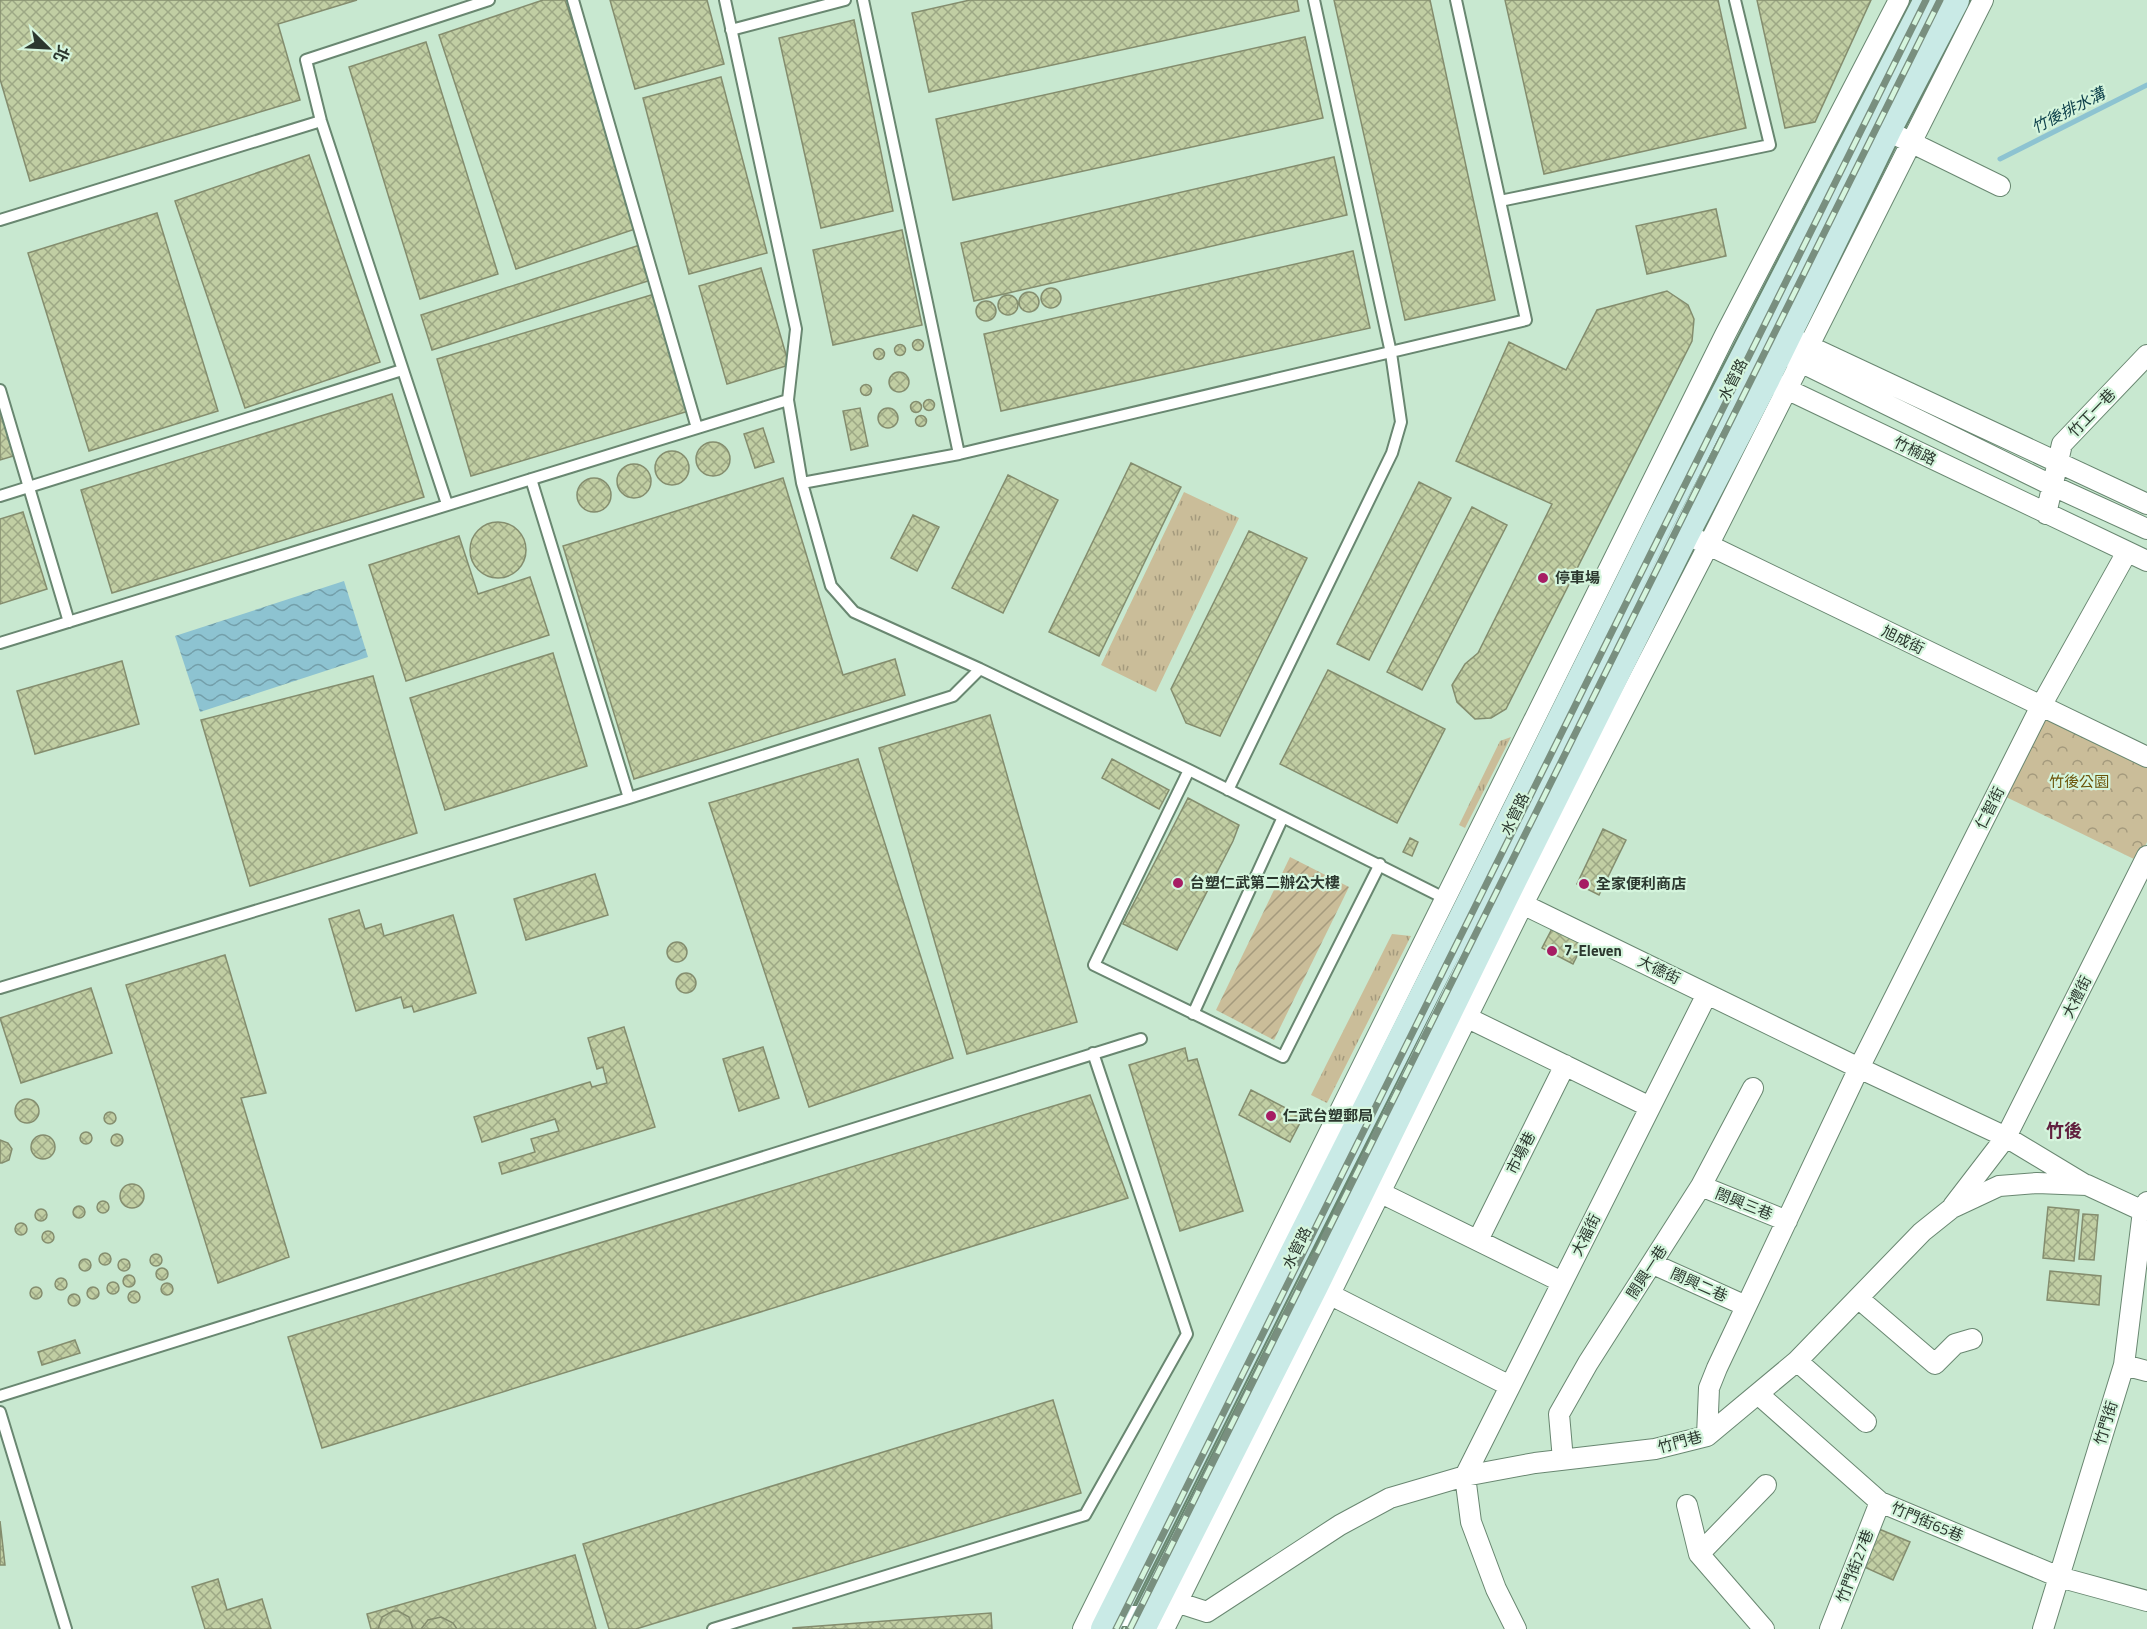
<svg xmlns="http://www.w3.org/2000/svg" width="2147" height="1629" viewBox="0 0 2147 1629" font-family="'Titillium Web','Noto Sans TC',sans-serif">
  <defs>
    <pattern id="grass-tufts" width="24" height="20" patternUnits="userSpaceOnUse" patternTransform="scale(1.5)"><rect width="24" height="20" fill="#cabd99"/><path d="M3 7l-1-3M5 7V3M7 7l1-3M15 17l-1-3M17 17v-4M19 17l1-3" fill="none" stroke="#a49a7d"/></pattern>
    <pattern id="park-crowns" width="20" height="18" patternUnits="userSpaceOnUse" patternTransform="scale(1.5)"><rect width="20" height="18" fill="#cabd99"/><path d="M2 6a3 3 0 1 1 6 0M12 15a3 3 0 1 1 6 0" fill="none" stroke="#a49a7d"/></pattern>
    <pattern id="garden-furrows" width="10" height="10" patternUnits="userSpaceOnUse" patternTransform="scale(1.5)"><rect width="10" height="10" fill="#cabd99"/><path d="M-1 1l2-2M0 10L10 0M9 11l2-2" fill="none" stroke="#a49a7d"/></pattern>
    <pattern id="water-waves" width="16" height="10" patternUnits="userSpaceOnUse" patternTransform="scale(1.5)"><rect width="16" height="10" fill="#8dc3d1"/><path d="M0 5q4-4 8 0t8 0" fill="none" stroke="#739faa"/></pattern>
    <pattern id="building-cross-hatch" width="8" height="8" patternUnits="userSpaceOnUse" patternTransform="scale(1.5)"><rect width="8" height="8" fill="#c1cea3"/><path d="M0 0l8 8M0 8l8-8" fill="none" stroke="#9da885"/></pattern>
  </defs>
  <rect width="100%" height="100%" fill="#c8e8d0"/>
  <!-- grass -->
  <path fill="url(#grass-tufts)" d="M1184,492L1239,518L1156,692L1101,665Z
    M1511,737L1465,828L1459,825L1500,741Z
    M1392,934L1411,936L1327,1103L1311,1095Z"/>
  <!-- park -->
  <path fill="url(#park-crowns)" d="M2044,715L2147,764V842L2138,861L2004,796Z"/>
  <!-- garden -->
  <path fill="url(#garden-furrows)" d="M1290,857L1349,887L1274,1040L1216,1010Z"/>
  <!-- water -->
  <path fill="url(#water-waves)" d="M344,581L368,657L200,712L175,636Z"/>
  <g fill="none" stroke-linecap="round" stroke-linejoin="round">
    <!-- stream -->
    <path stroke="#8dc3d1" stroke-width="5" d="M2000,159L2147,85"/>
  </g>
  <!-- building -->
  <path fill="url(#building-cross-hatch)" stroke="#848d6e" stroke-width="1.5" d="M0,0H357L278,24L300,100L30,181L0,79Z
    M543,0H565L641,227L516,269L439,35Z
    M610,0H707L724,64L635,89Z
    M970,0H1297L1299,11L929,92L912,13Z
    M1334,0H1430L1495,300L1405,320Z
    M1505,0H1718L1746,128L1544,174Z
    M1757,0H1871L1815,122L1785,128Z
    M854,20L893,211L821,228L779,38Z
    M1305,37L1323,118L953,200L936,119Z
    M426,42L498,274L420,299L349,67Z
    M721,77L767,253L689,274L643,98Z
    M309,155L380,362L245,408L175,201Z
    M1334,157L1347,215L974,301L961,243Z
    M1716,209L1726,256L1647,274L1636,226Z
    M157,213L218,411L89,451L28,253Z
    M902,230L922,325L833,345L813,250Z
    M640,245L651,280L432,350L421,315Z
    M1353,251L1370,328L1001,411L984,334Z
    M761,268L789,365L727,384L699,286Z
    M1041 298a10 10 0 1 1 20 0a10 10 0 1 1-20 0Z
    M1667,291L1688,305L1694,319L1692,341L1506,709L1491,718L1475,719L1457,702L1452,685L1465,664L1478,653L1552,504L1456,461L1509,342L1566,370L1597,310Z
    M1019 302a10 10 0 1 1 20 0a10 10 0 1 1-20 0Z
    M658,293L692,410L471,476L437,359Z
    M998 305a10 10 0 1 1 20 0a10 10 0 1 1-20 0Z
    M976 311a10 10 0 1 1 20 0a10 10 0 1 1-20 0Z
    M912.5 345a5.5 5.5 0 1 1 11 0a5.5 5.5 0 1 1-11 0Z
    M894.5 350a5.5 5.5 0 1 1 11 0a5.5 5.5 0 1 1-11 0Z
    M873.5 354a5.5 5.5 0 1 1 11 0a5.5 5.5 0 1 1-11 0Z
    M889 382a10 10 0 1 1 20 0a10 10 0 1 1-20 0Z
    M860.5 390a5.5 5.5 0 1 1 11 0a5.5 5.5 0 1 1-11 0Z
    M0,385L20,454L0,460Z
    M392,394L424,497L112,593L81,490Z
    M923.5 405a5.5 5.5 0 1 1 11 0a5.5 5.5 0 1 1-11 0Z
    M910.5 407a5.5 5.5 0 1 1 11 0a5.5 5.5 0 1 1-11 0Z
    M860,408L868,446L851,450L843,411Z
    M878 418a10 10 0 1 1 20 0a10 10 0 1 1-20 0Z
    M915.5 421a5.5 5.5 0 1 1 11 0a5.5 5.5 0 1 1-11 0Z
    M763,428L774,462L755,468L744,434Z
    M696 459a17 17 0 1 1 34 0a17 17 0 1 1-34 0Z
    M655 468a17 17 0 1 1 34 0a17 17 0 1 1-34 0Z
    M1131,463L1181,487L1099,656L1049,632Z
    M617 481a17 17 0 1 1 34 0a17 17 0 1 1-34 0Z
    M1008,475L1058,500L1003,613L952,588Z
    M577 495a17 17 0 1 1 34 0a17 17 0 1 1-34 0Z
    M783,478L843,675L895,659L905,695L634,779L563,546Z
    M1419,482L1451,498L1369,660L1337,644Z
    M1472,507L1507,525L1422,690L1387,672Z
    M23,512L47,589L0,604V519Z
    M913,515L939,527L917,571L891,558Z
    M470 550a28 28 0 1 1 56 0a28 28 0 1 1-56 0Z
    M1249,531L1307,558L1220,736L1186,723L1171,689Z
    M459,536L478,594L530,577L549,635L406,681L369,565Z
    M553,653L587,766L445,810L410,698Z
    M122,661L139,724L35,754L17,691Z
    M1328,670L1445,729L1397,823L1280,764Z
    M373,676L417,833L250,886L201,720Z
    M990,715L1077,1022L967,1054L879,748Z
    M858,759L953,1058L809,1107L709,803Z
    M1112,759L1169,790L1159,809L1102,778Z
    M1188,798L1239,825L1233,841L1177,950L1123,924Z
    M1603,829L1626,840L1599,895L1577,884Z
    M1410,838L1418,842L1412,856L1403,852Z
    M595,874L608,915L526,940L514,899Z
    M359,910L365,929L381,924L384,936L453,915L476,993L414,1012L412,1006L404,1008L401,997L356,1011L329,919Z
    M1556,921L1587,936L1573,964L1542,948Z
    M667 952a10 10 0 1 1 20 0a10 10 0 1 1-20 0Z
    M225,955L266,1093L241,1098L289,1257L218,1283L126,985Z
    M676 983a10 10 0 1 1 20 0a10 10 0 1 1-20 0Z
    M91,988L112,1053L21,1083L0,1018Z
    M624,1027L655,1127L502,1174L499,1163L535,1152L531,1139L559,1131L555,1119L482,1142L474,1117L590,1082L592,1087L607,1083L603,1067L597,1069L588,1038Z
    M763,1047L779,1098L739,1111L723,1059Z
    M1185,1048L1188,1061L1197,1059L1243,1211L1180,1231L1129,1065Z
    M1251,1090L1303,1117L1290,1142L1239,1115Z
    M1090,1095L1128,1198L322,1448L288,1337Z
    M15 1111a12 12 0 1 1 24 0a12 12 0 1 1-24 0Z
    M104 1118a6 6 0 1 1 12 0a6 6 0 1 1-12 0Z
    M80 1138a6 6 0 1 1 12 0a6 6 0 1 1-12 0Z
    M111 1140a6 6 0 1 1 12 0a6 6 0 1 1-12 0Z
    M31 1147a12 12 0 1 1 24 0a12 12 0 1 1-24 0Z
    M0,1140L8,1143L12,1149L9,1160L2,1163H0Z
    M120 1196a12 12 0 1 1 24 0a12 12 0 1 1-24 0Z
    M97 1207a6 6 0 1 1 12 0a6 6 0 1 1-12 0Z
    M73 1212a6 6 0 1 1 12 0a6 6 0 1 1-12 0Z
    M2048,1207L2079,1210L2074,1261L2043,1258Z
    M35 1215a6 6 0 1 1 12 0a6 6 0 1 1-12 0Z
    M2083,1214L2098,1215L2094,1260L2079,1259Z
    M15 1229a6 6 0 1 1 12 0a6 6 0 1 1-12 0Z
    M42 1237a6 6 0 1 1 12 0a6 6 0 1 1-12 0Z
    M99 1259a6 6 0 1 1 12 0a6 6 0 1 1-12 0Z
    M150 1260a6 6 0 1 1 12 0a6 6 0 1 1-12 0Z
    M79 1265a6 6 0 1 1 12 0a6 6 0 1 1-12 0Z
    M118 1265a6 6 0 1 1 12 0a6 6 0 1 1-12 0Z
    M156 1274a6 6 0 1 1 12 0a6 6 0 1 1-12 0Z
    M2050,1271L2101,1276L2099,1305L2047,1300Z
    M123 1281a6 6 0 1 1 12 0a6 6 0 1 1-12 0Z
    M55 1284a6 6 0 1 1 12 0a6 6 0 1 1-12 0Z
    M107 1288a6 6 0 1 1 12 0a6 6 0 1 1-12 0Z
    M161 1289a6 6 0 1 1 12 0a6 6 0 1 1-12 0Z
    M87 1293a6 6 0 1 1 12 0a6 6 0 1 1-12 0Z
    M30 1293a6 6 0 1 1 12 0a6 6 0 1 1-12 0Z
    M128 1297a6 6 0 1 1 12 0a6 6 0 1 1-12 0Z
    M68 1300a6 6 0 1 1 12 0a6 6 0 1 1-12 0Z
    M75,1340L80,1353L42,1365L38,1352Z
    M1053,1400L1081,1493L636,1629H609L583,1544Z
    M0,1521L5,1565H0Z
    M1879,1529L1910,1542L1893,1580L1862,1566Z
    M575,1555L596,1629H371L367,1614Z
    M218,1579L227,1610L262,1599L271,1629H205L192,1587Z
    M393,1611H398L409,1617L413,1629H378L382,1617Z
    M991,1613L992,1629H793V1628Z
    M441,1617L453,1623L457,1629H421L428,1620Z"/>
  <g fill="none" stroke-linecap="round" stroke-linejoin="round">
    <defs>
      <path id="lane" d="M573,0L697,428
        M725,0L796,329L788,400L802,483L831,586L854,612L980,669L1189,770L1448,900
        M863,0L959,454
        M731,30L845,0
        M1500,201L1770,145L1735,0
        M0,220L321,121
        M0,390L69,622
        M531,479L629,798
        M802,483L959,454L1526,320L1456,0
        M0,496L402,370
        M447,504L321,121L306,60L489,0
        M0,643L788,400
        M1189,770L1094,965L1283,1057L1380,864
        M1228,790L1392,453L1401,422L1391,353L1314,0
        M0,988L629,798L953,696L980,669
        M1193,1014L1283,817
        M0,1396L1141,1039
        M0,1412L66,1629
        M713,1629L1085,1515L1187,1334L1093,1053"/>
      <path id="street" d="M1900,137L2000,186
        M1796,340L2147,504
        M1790,357L2053,486L2147,529
        M1776,384L2147,561
        M2046,514L2062,444L2147,355
        M1696,539L2147,757
        M1512,899L1859,1068L2006,1137L2084,1184
        M1466,1017L1650,1107
        M1701,1186L1787,1221
        M1379,1192L1562,1282
        M1953,1206L2006,1137L2147,856
        M1478,1240L1565,1065
        M1653,1264L1746,1306
        M1319,1289L1510,1386
        M1858,1298L1935,1364L1955,1344L1972,1339
        M1797,1361L1866,1422
        M2124,1365L2147,1371
        M1758,1394L1880,1502L2059,1577L2147,1601
        M1707,1436L1709,1388L1717,1368L1859,1068L2041,706L2127,552
        M1563,1460L1559,1414L1588,1363L1701,1186L1753,1088
        M1687,1505L1699,1554L1764,1629
        M1699,1554L1766,1485
        M1103,1613L1111,1616H1148L1176,1602L1207,1612L1340,1525L1390,1498L1465,1476L1535,1463L1655,1449L1707,1436L1797,1361L1922,1232L1952,1208L1999,1186L2037,1183L2087,1185L2143,1211L2147,1202
        M1083,1629L1725,335L1899,0
        M1164,1629L1523,904L1708,546L1983,0
        M1516,1629L1496,1589L1471,1522L1465,1476L1707,994
        M1830,1629L1880,1502
        M2043,1629L2124,1365L2143,1211"/>
      <path id="secondary" d="M1105,1629L1462,920L1659,523L1928,0
        M1141,1629L1314,1286L1505,895L1685,534L1765,380L1887,130L1955,0"/>
    </defs>
    <!-- lane casing -->
    <use href="#lane" stroke="#698771" stroke-width="14"/>
    <!-- street casing -->
    <use href="#street" stroke="#698771" stroke-width="22"/>
    <!-- secondary casing -->
    <use href="#secondary" stroke="#698771" stroke-width="32"/>
    <!-- lane -->
    <use href="#lane" stroke="#fff" stroke-width="10"/>
    <!-- street -->
    <use href="#street" stroke="#fff" stroke-width="20"/>
    <!-- secondary -->
    <use href="#secondary" stroke="#c9eae6" stroke-width="28"/>
    <defs>
      <path id="rail" d="M1116,1629L1926,0
        M1130,1629L1940,0"/>
    </defs>
    <!-- rail casing -->
    <use href="#rail" stroke="#798f7f" stroke-width="7"/>
    <!-- rail -->
    <use href="#rail" stroke="#d5f5dd" stroke-width="4.5" stroke-dasharray="14" stroke-linecap="butt"/>
  </g>
  <!-- markers -->
  <g fill="#a61d64" stroke="#d5f5dd" stroke-width="2">
    <circle cx="1543" cy="578" r="6"/>
    <circle cx="1178" cy="883" r="6"/>
    <circle cx="1584" cy="884" r="6"/>
    <circle cx="1552" cy="951" r="6"/>
    <circle cx="1271" cy="1116" r="6"/>
  </g>
  <g text-anchor="middle" stroke-width="4.5" stroke-linejoin="round" paint-order="stroke">
    <!-- street labels -->
    <g font-size="15" fill="#2b372e" stroke="#d5f5dd">
      <text transform="translate(1733 380) rotate(-63)" y="5">水管路</text>
      <text transform="translate(2092 413) rotate(-46)" y="5">竹工一巷</text>
      <text transform="translate(1915 451) rotate(26)" y="5">竹楠路</text>
      <text transform="translate(1903 640) rotate(26)" y="5">旭成街</text>
      <text transform="translate(1990 808) rotate(-63)" y="5">仁智街</text>
      <text transform="translate(1515 814) rotate(-64)" y="5">水管路</text>
      <text transform="translate(1659 970) rotate(26)" y="5">大德街</text>
      <text transform="translate(2077 997) rotate(-63)" y="5">大禮街</text>
      <text transform="translate(1521 1153) rotate(-63)" y="5">市場巷</text>
      <text transform="translate(1744 1204) rotate(22)" y="5">閤興三巷</text>
      <text transform="translate(1586 1235) rotate(-63)" y="5">大福街</text>
      <text transform="translate(1297 1248) rotate(-63)" y="5">水管路</text>
      <text transform="translate(1647 1272) rotate(-57)" y="5">閤興一巷</text>
      <text transform="translate(1699 1285) rotate(24)" y="5">閤興二巷</text>
      <text transform="translate(2106 1423) rotate(-73)" y="5">竹門街</text>
      <text transform="translate(1680 1442) rotate(-15)" y="5">竹門巷</text>
      <text transform="translate(1927 1522) rotate(23)" y="5">竹門街65巷</text>
      <text transform="translate(1855 1566) rotate(-69)" y="5">竹門街27巷</text>
    </g>
    <!-- poi labels -->
    <g font-size="15" font-weight="bold" fill="#2b372e" stroke="#d5f5dd" text-anchor="start">
      <text x="1555" y="583">停車場</text>
      <text x="1190" y="888">台塑仁武第二辦公大樓</text>
      <text x="1596" y="889">全家便利商店</text>
      <text x="1564" y="956">7-Eleven</text>
      <text x="1283" y="1121">仁武台塑郵局</text>
    </g>
    <!-- park labels -->
    <g font-size="15" fill="#6b540a" stroke="#d5f5dd">
      <text x="2079" y="787">竹後公園</text>
    </g>
    <!-- water labels -->
    <g font-size="16" font-style="italic" fill="#0a3d48" stroke="#d5f5dd">
      <text transform="translate(2068 110) rotate(-27)" y="6">竹後排水溝</text>
    </g>
    <!-- quarter labels -->
    <g font-size="18" font-weight="bold" fill="#61203e" stroke="#d5f5dd">
      <text x="2064" y="1137">竹後</text>
    </g>
  </g>
  <!-- north arrow -->
  <g transform="translate(48 48) rotate(114)" stroke="#d5f5dd" stroke-width="4.5" paint-order="stroke">
  <path d="M0-4.5L10 22L0 15L-10 22Z" fill="#2b372e"/>
  <text y="-9" font-size="16" font-weight="bold" text-anchor="middle" fill="#2b372e">北</text>
  </g>
</svg>
